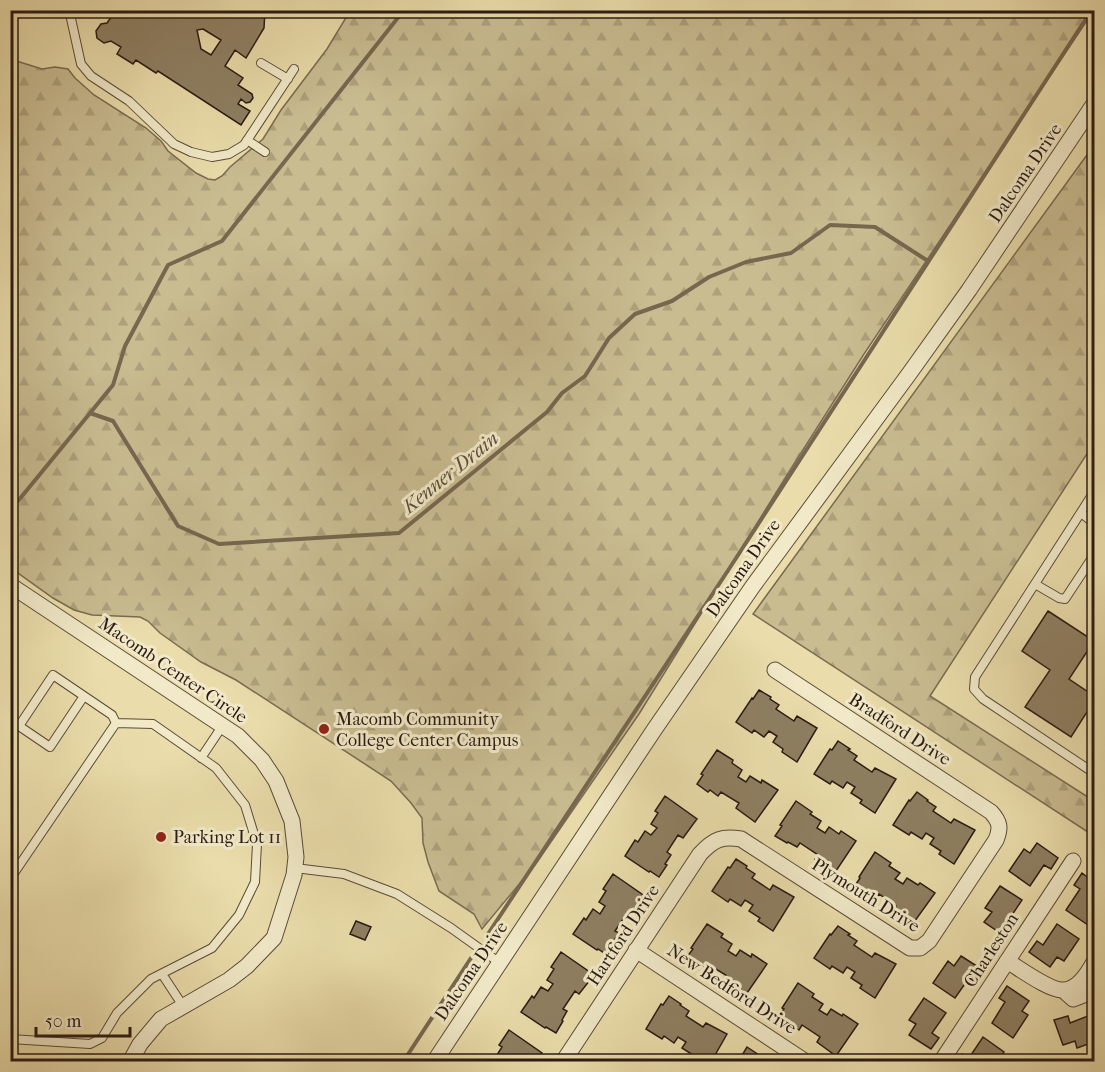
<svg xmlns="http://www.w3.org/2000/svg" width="1105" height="1072" viewBox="0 0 1105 1072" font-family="'IM FELL French Canon',serif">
  <defs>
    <pattern id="forest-firs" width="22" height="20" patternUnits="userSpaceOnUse" patternTransform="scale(1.5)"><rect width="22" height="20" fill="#c9bc91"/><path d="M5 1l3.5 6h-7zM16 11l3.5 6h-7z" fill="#ada17c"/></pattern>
  </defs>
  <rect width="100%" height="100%" fill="#eaddab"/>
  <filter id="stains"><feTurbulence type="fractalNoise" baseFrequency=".00333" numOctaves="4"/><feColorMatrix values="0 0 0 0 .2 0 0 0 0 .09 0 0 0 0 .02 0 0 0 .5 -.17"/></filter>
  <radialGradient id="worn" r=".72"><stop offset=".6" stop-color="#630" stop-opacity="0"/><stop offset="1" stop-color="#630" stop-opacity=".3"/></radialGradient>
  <!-- forest -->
  <path fill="url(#forest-firs)" stroke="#7a6b52" stroke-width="1.5" d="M1085,10L1086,22L864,354L787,475L639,714L535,865L482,929L474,914L439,891L428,862L423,843L422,818L411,803L391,781L236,680L201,662L160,633L148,621L140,617L92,615L74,610L53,598L11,568L10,59L42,69L55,67L68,69L75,78L94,95L146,128L161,141L168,151L196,173L208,179L215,180L222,176L230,167L263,139L281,110L327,49L350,11Z
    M1092,148L1094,150V443L930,696L1094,801V836L753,614Z"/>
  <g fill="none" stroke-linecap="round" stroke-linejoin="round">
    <!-- stream -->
    <path stroke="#76674f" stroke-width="4" d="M90,413L113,421L178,526L219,544L399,533L547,412L562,393L585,376L609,338L635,314L672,301L709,277L746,262L791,253L830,225L875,227L928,261
      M10,505L18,501L113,385L125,346L168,265L222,241L404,10
      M488,934L729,569L1091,11
      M403,1062L471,958"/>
  </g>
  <!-- building -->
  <path fill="#8e7f62" stroke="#2a1a13" stroke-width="1.5" fill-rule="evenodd" d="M110,10H265L264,28L246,58L235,50L225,66L243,78L238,85L252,94L253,98L250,102L246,103L241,99L238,104L250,111L241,125L158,71L156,73L136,60L133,64L117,54L121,47L111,41L104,43L97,38L96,31L101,24L107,23L114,13ZM203,29L221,40L211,55L201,49L197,30Z
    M1048,611L1094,641L1069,679L1094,696V701L1071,737L1025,707L1050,670L1022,651Z
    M759,690L771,697L770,699L779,705L776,709L794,721L797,716L817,728L797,762L782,752L783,749L773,742L777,736L769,731L764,737L754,730L752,733L736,722L752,698L753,699Z
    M838,741L850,749L848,750L857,756L854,760L872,772L875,768L896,779L875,813L860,803L862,800L851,793L855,787L847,782L843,788L832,781L830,784L814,774L830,749L832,750Z
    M717,750L733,760L732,763L742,770L738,777L746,782L750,776L761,783L762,780L778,790L755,822L736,808L739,803L721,792L718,796L710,790L708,792L697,784L703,775L701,774Z
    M917,792L928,800L927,801L936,807L933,811L951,823L954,819L975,830L954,864L939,854L941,851L930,844L934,838L926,833L922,839L911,832L909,835L893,825L909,800L910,801Z
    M665,796L697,819L683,838L678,835L667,852L671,855L665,864L667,865L659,877L650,871L649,872L625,856L635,840L638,842L645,831L651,835L657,828L651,824L658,813L655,811Z
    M796,801L812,812L810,814L821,821L817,828L825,833L829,827L839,834L841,831L856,841L834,874L815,859L818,855L800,843L797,847L788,842L787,843L775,836L782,826L780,825Z
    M1037,843L1058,858L1051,869L1044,865L1030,886L1009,871L1024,849L1030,853Z
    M875,852L891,863L889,866L900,873L895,879L903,884L907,878L918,885L920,883L935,893L912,925L893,910L896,906L879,894L876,899L867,893L866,895L854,887L860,878L859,877Z
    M736,859L747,866L746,868L755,874L752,878L770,890L773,885L794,897L773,931L758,921L760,918L749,911L753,905L745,900L741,906L730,899L728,902L712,891L728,867L730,868Z
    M1082,873L1094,882V915L1088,925L1066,910L1080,889L1074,885Z
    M613,874L646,897L631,916L627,913L615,931L619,933L613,942L615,943L607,955L598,949L597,950L573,934L584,918L586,920L593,909L600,914L605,906L599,902L606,891L603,889Z
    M1000,886L1022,900L1008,921L1014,925L1006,937L984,922L992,912L985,908Z
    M356,921L371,927L365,940L350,934Z
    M707,924L723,934L721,937L732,944L728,951L736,956L740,950L751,957L752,954L767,964L745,996L726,982L729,977L711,966L708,970L699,964L698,966L686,958L693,949L691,948Z
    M1057,924L1079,939L1064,961L1057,957L1050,967L1029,952L1037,941L1043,945Z
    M838,926L850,934L848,935L857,941L854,945L872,957L875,953L896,964L875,998L860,988L862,985L851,978L855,972L847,967L843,973L832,966L830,969L814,958L830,934L831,935Z
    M561,952L594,975L579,994L575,991L563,1009L567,1011L562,1020L563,1021L556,1033L546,1027L545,1028L521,1012L532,996L534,998L541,987L548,991L553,984L547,980L554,969L551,967Z
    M961,956L983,970L975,982L969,978L955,998L933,983L948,961L954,966Z
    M798,983L814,994L812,997L823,1004L819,1010L827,1015L831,1009L842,1016L843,1014L858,1024L836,1056L817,1042L820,1037L802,1025L799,1030L790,1024L789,1026L777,1018L784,1009L782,1008Z
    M1007,986L1029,1001L1022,1011L1028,1015L1013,1038L992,1023L1005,1002L999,998Z
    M669,996L681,1004L680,1005L689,1011L686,1016L703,1027L706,1023L727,1034L711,1062H696L691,1058L693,1055L682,1048L686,1042L678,1037L674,1043L664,1036L662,1039L646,1029L661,1004L663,1005Z
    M924,998L946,1013L932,1033L939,1038L931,1049L909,1035L916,1024L909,1020Z
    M1093,1014L1094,1042L1077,1048L1075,1041L1063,1045L1054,1020L1068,1016L1070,1023Z
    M509,1030L542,1053L536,1062H501L495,1058L502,1047L499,1045Z
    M983,1037L1004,1052L998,1062H957L962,1054L969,1058Z
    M747,1047L759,1055L758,1057L765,1062H736L740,1056L741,1057Z
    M648,1055L650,1062H627L635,1060L634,1058Z"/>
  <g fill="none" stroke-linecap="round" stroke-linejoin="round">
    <defs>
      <path id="service" d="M26,10L37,13L47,10
        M66,10L70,14L81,64L91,76L129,101L174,144L191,152L212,157L229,154L244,145L294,69
        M261,63L288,79
        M247,140L265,152
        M1094,492L975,677L974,689L983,699L1094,773
        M1081,513L1094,523
        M1035,584L1059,598L1065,599L1094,555
        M84,696L50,747L19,726L53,675L112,715L116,723
        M201,758L223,725
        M295,868L344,874L397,894L451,928L500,963
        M10,879L116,723L153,724L216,768L245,805L257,844L255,882L239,915L212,948L151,979L117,1013L102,1038L90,1044L10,1039
        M162,974L183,1006"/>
      <path id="minor" d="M10,585L238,736L262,760L276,781L292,821L296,857L294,875L274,938L247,966L229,980L161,1019L140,1044L130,1062
        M636,950L806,1062
        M1007,961C1019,968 1050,991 1063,990C1078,990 1088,973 1094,962
        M1063,990L1073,999L1094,991
        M434,1062L654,730L753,586L909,374L969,290L1094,104
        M563,1062L700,854C714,839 722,836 741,839L910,948H920L929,941L996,840C1001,828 1000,822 991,812L775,670
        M941,1062L1073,861"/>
    </defs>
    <!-- service casing -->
    <use href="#service" stroke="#5a4b39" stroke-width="10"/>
    <!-- minor casing -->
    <use href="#minor" stroke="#5a4b39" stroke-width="17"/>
    <!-- service -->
    <use href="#service" stroke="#f1e9c8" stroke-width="8"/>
    <!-- minor -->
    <use href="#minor" stroke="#f1e9c8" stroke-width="15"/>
  </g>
  <!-- markers -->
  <g fill="#8f2418" stroke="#f1e9c8" stroke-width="2">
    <circle cx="324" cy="729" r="6"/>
    <circle cx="161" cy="837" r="6"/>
  </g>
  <g text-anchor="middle" stroke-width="6" stroke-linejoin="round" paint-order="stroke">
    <!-- street labels -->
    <g font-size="18" fill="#2a1a13" stroke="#f1e9c8">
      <text transform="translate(1025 173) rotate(-56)" y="6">Dalcoma Drive</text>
      <text transform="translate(743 568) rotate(-55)" y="6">Dalcoma Drive</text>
      <text transform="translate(173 670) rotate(34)" y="6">Macomb Center Circle</text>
      <text transform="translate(900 729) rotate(33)" y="6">Bradford Drive</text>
      <text transform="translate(866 895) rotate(32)" y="6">Plymouth Drive</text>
      <text transform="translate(623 935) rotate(-57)" y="6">Hartford Drive</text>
      <text transform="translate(991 950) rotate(-57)" y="6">Charleston</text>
      <text transform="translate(471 971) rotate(-56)" y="6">Dalcoma Drive</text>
      <text transform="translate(732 989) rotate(33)" y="6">New Bedford Drive</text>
    </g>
    <!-- poi labels -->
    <g font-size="18" fill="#2a1a13" stroke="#f1e9c8" text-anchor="start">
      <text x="336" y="725">Macomb Community<tspan x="336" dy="21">College Center Campus</tspan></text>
      <text x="173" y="843">Parking Lot 11</text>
    </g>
    <!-- water labels -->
    <g font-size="20" font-style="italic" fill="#5d4e3b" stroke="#f1e9c8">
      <text transform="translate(450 472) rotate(-39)" y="7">Kenner Drain</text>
    </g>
  </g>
  <!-- margin -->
  <rect width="1105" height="1072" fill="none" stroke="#eaddab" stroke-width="36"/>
  <rect x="12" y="12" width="1081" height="1048" fill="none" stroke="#2a1a13" stroke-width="3"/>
  <rect x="18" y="18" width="1069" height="1036" fill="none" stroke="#2a1a13" stroke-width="1.5"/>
  <!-- scale -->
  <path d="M36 1027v9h94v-9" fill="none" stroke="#2a1a13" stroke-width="3"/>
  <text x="45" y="1027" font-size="18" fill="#2a1a13" stroke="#f1e9c8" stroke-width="4.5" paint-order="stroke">50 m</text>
  <rect width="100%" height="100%" filter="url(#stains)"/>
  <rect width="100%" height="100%" fill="url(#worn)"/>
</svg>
